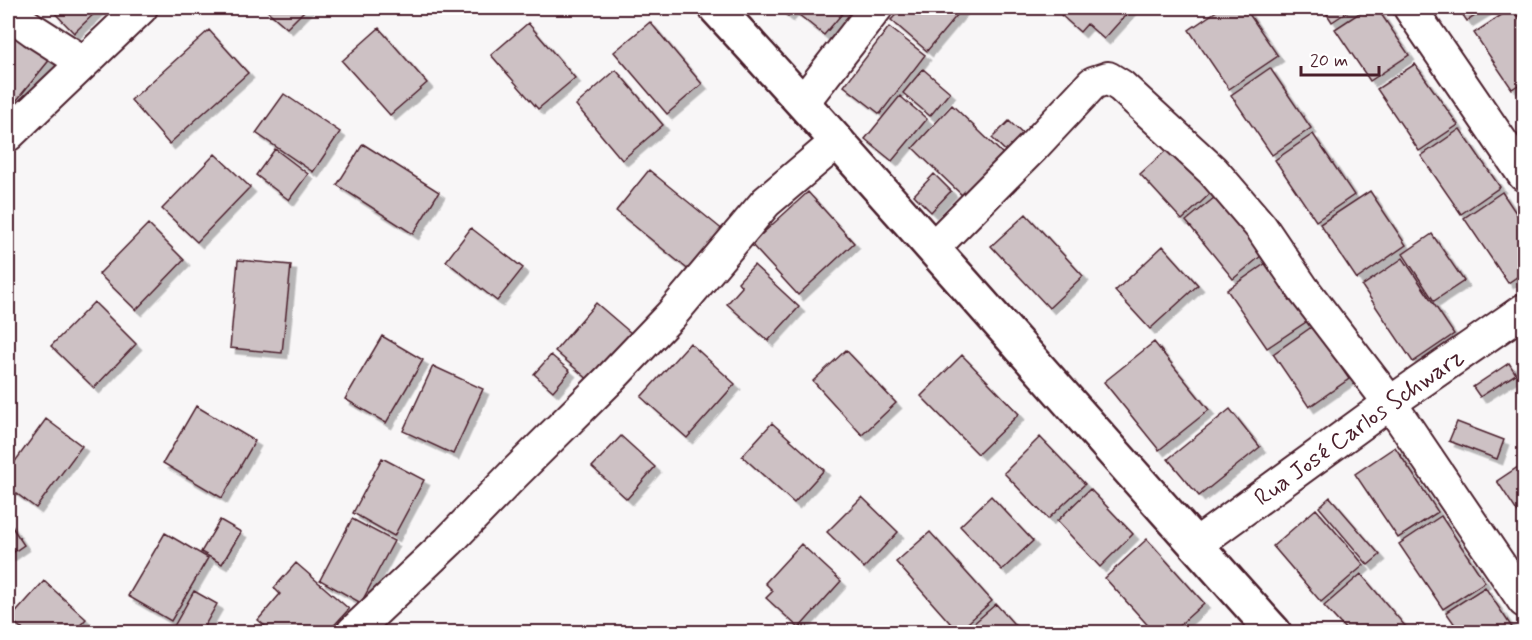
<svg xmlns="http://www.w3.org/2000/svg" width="1532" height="640" viewBox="0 0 1532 640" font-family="Mynerve,sans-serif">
  <defs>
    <filter id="shadow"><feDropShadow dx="5.5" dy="5.5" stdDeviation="0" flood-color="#0004"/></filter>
  </defs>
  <rect width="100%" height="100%" fill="#f8f6f7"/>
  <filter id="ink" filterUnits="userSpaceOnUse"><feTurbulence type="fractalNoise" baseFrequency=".0167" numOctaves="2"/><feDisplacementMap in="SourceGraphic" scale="12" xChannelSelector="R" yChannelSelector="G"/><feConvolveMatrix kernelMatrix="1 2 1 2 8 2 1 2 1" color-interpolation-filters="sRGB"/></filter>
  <g filter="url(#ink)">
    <!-- building -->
    <path fill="#cdc1c4" stroke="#4a1f2b" stroke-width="1.5" filter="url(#shadow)" d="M50,8H100L74,33Z
      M264,8H307L287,28Z
      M778,8H847L824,35L793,10L788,16Z
      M902,8H963L927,51L891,20Z
      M1068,8H1132L1104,39L1087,24L1080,32L1061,15Z
      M1221,8H1245L1278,56L1229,89L1189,30Z
      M1323,8H1353L1332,22Z
      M1367,8H1377L1409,55L1370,81L1335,29Z
      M1458,8H1488L1467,21Z
      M1512,8L1524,26V81L1512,89L1474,33Z
      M650,22L702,84L667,114L614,52Z
      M8,23L51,58L8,111Z
      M528,23L575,78L538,109L491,55Z
      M889,27L925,55L880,114L844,86Z
      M379,28L427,83L390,115L342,61Z
      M209,30L248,73L169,144L131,100Z
      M1415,64L1458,125L1419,151L1377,89Z
      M1270,68L1311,128L1272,155L1231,95Z
      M923,69L950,92L930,116L903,93Z
      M616,70L663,125L622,160L576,105Z
      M284,94L340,132L313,172L256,133Z
      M900,96L927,119L892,161L865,139Z
      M952,105L1004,155L964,197L913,148Z
      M1009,121L1032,143L1015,160L992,138Z
      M1460,129L1500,187L1461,214L1421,156Z
      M1313,134L1354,195L1316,221L1275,160Z
      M363,144L439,192L413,234L337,185Z
      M1172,145L1214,190L1182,220L1140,174Z
      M275,149L308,174L289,200L256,175Z
      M215,154L250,187L197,242L162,209Z
      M649,170L724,231L691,272L616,211Z
      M934,174L951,191L931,212L914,195Z
      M1370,191L1406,245L1357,279L1320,224Z
      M808,192L854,243L798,295L751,244Z
      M1502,192L1524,225V272L1508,283L1464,218Z
      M1220,193L1267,251L1233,279L1186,221Z
      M1026,214L1083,276L1049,308L991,246Z
      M148,224L184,260L136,310L99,274Z
      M471,228L523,268L497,301L446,261Z
      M1432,234L1464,281L1434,301L1403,254Z
      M1163,246L1198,285L1150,329L1115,291Z
      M1403,258L1454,334L1413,362L1362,286Z
      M238,260L291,265L282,353L230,348Z
      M1269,261L1309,320L1267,348L1227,290Z
      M754,265L799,307L768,341L727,304L742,287L738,282Z
      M94,302L136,344L94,388L51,346Z
      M596,303L631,333L590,381L555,351Z
      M1313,326L1349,379L1309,407L1273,354Z
      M382,336L423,360L386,423L345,399Z
      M1154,342L1209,410L1159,450L1104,382Z
      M690,343L735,384L687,438L641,397Z
      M846,350L896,403L862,435L813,381Z
      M551,355L570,371L553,391L534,374Z
      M962,355L1019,414L978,454L921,396Z
      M1509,363L1516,374L1480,397L1473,387Z
      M433,366L483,389L453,454L403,431Z
      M196,406L255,441L222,498L163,463Z
      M1230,409L1260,447L1199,496L1168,459Z
      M46,419L82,446L36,508L8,487V471Z
      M1457,422L1504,440L1497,459L1449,441Z
      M772,423L824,470L794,503L742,456Z
      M621,436L655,467L627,499L592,467Z
      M1040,437L1085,484L1048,519L1004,473Z
      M1395,447L1438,512L1398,538L1355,474Z
      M382,458L424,480L394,536L353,513Z
      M1524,463V522L1497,481Z
      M1090,489L1133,534L1100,567L1057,521Z
      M991,496L1033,541L1002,570L960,526Z
      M862,497L898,532L864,568L827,532Z
      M1330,497L1380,555L1368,565L1319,507Z
      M1316,509L1364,565L1321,602L1273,546Z
      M1441,516L1485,582L1443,609L1399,544Z
      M352,519L394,541L361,603L320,580Z
      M220,520L241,532L222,564L201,552Z
      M8,521L24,545L8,556Z
      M930,532L992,601L958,632L896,562Z
      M165,533L208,558L171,621L128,596Z
      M1147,539L1204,603L1172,632H1154L1105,578Z
      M801,544L841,581L799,628L766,598L773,591L765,583Z
      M296,563L349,609L328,632H272L258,620L280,594L274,588Z
      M1361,574L1406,627L1399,632H1348L1324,606Z
      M44,581L86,619L74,632H26L10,619Z
      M1485,587L1515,632H1460L1446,612Z
      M194,591L217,604L201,632H181L173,628Z
      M996,604L1021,632H964Z"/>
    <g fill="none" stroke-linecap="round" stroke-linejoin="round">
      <defs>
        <g id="minor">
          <path d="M1410,8L1524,175"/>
          <path d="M8,12L33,30L83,62"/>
          <path d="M803,102L876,8"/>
          <path d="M8,135L141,8"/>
          <path d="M933,248L1033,147L1093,83L1108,78L1121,86L1213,171L1261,227L1303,289L1390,403L1524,601"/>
          <path id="s1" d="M1195,545L1390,403L1524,310"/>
          <path d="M353,632L449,541L514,474L610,379L671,315L766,202L838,141"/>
        </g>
        <path id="major" d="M716,8C905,213 1087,425 1274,632"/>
      </defs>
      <!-- minor casing -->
      <use href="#minor" stroke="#4a1f2b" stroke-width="36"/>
      <!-- major casing -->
      <use href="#major" stroke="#4a1f2b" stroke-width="38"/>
      <!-- minor -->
      <use href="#minor" stroke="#fff" stroke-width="32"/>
      <!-- major -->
      <use href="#major" stroke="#fff" stroke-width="33"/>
    </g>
  </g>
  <g text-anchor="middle" stroke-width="4.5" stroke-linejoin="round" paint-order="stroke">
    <!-- street labels -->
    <g font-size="24" fill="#4a1f2b" stroke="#fff">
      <text dy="8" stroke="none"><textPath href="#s1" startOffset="202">Rua José Carlos Schwarz</textPath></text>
    </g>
  </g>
  <!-- margin -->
  <rect width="1532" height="640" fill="none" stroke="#fff" stroke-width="30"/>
  <rect x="15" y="15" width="1502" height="610" fill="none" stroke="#4a1f2b" stroke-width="2" filter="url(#ink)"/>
  <!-- scale -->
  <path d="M1301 66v9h78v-9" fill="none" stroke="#4a1f2b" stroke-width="3"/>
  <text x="1310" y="66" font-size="18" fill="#4a1f2b" stroke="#ffffff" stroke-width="4.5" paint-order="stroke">20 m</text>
</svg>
